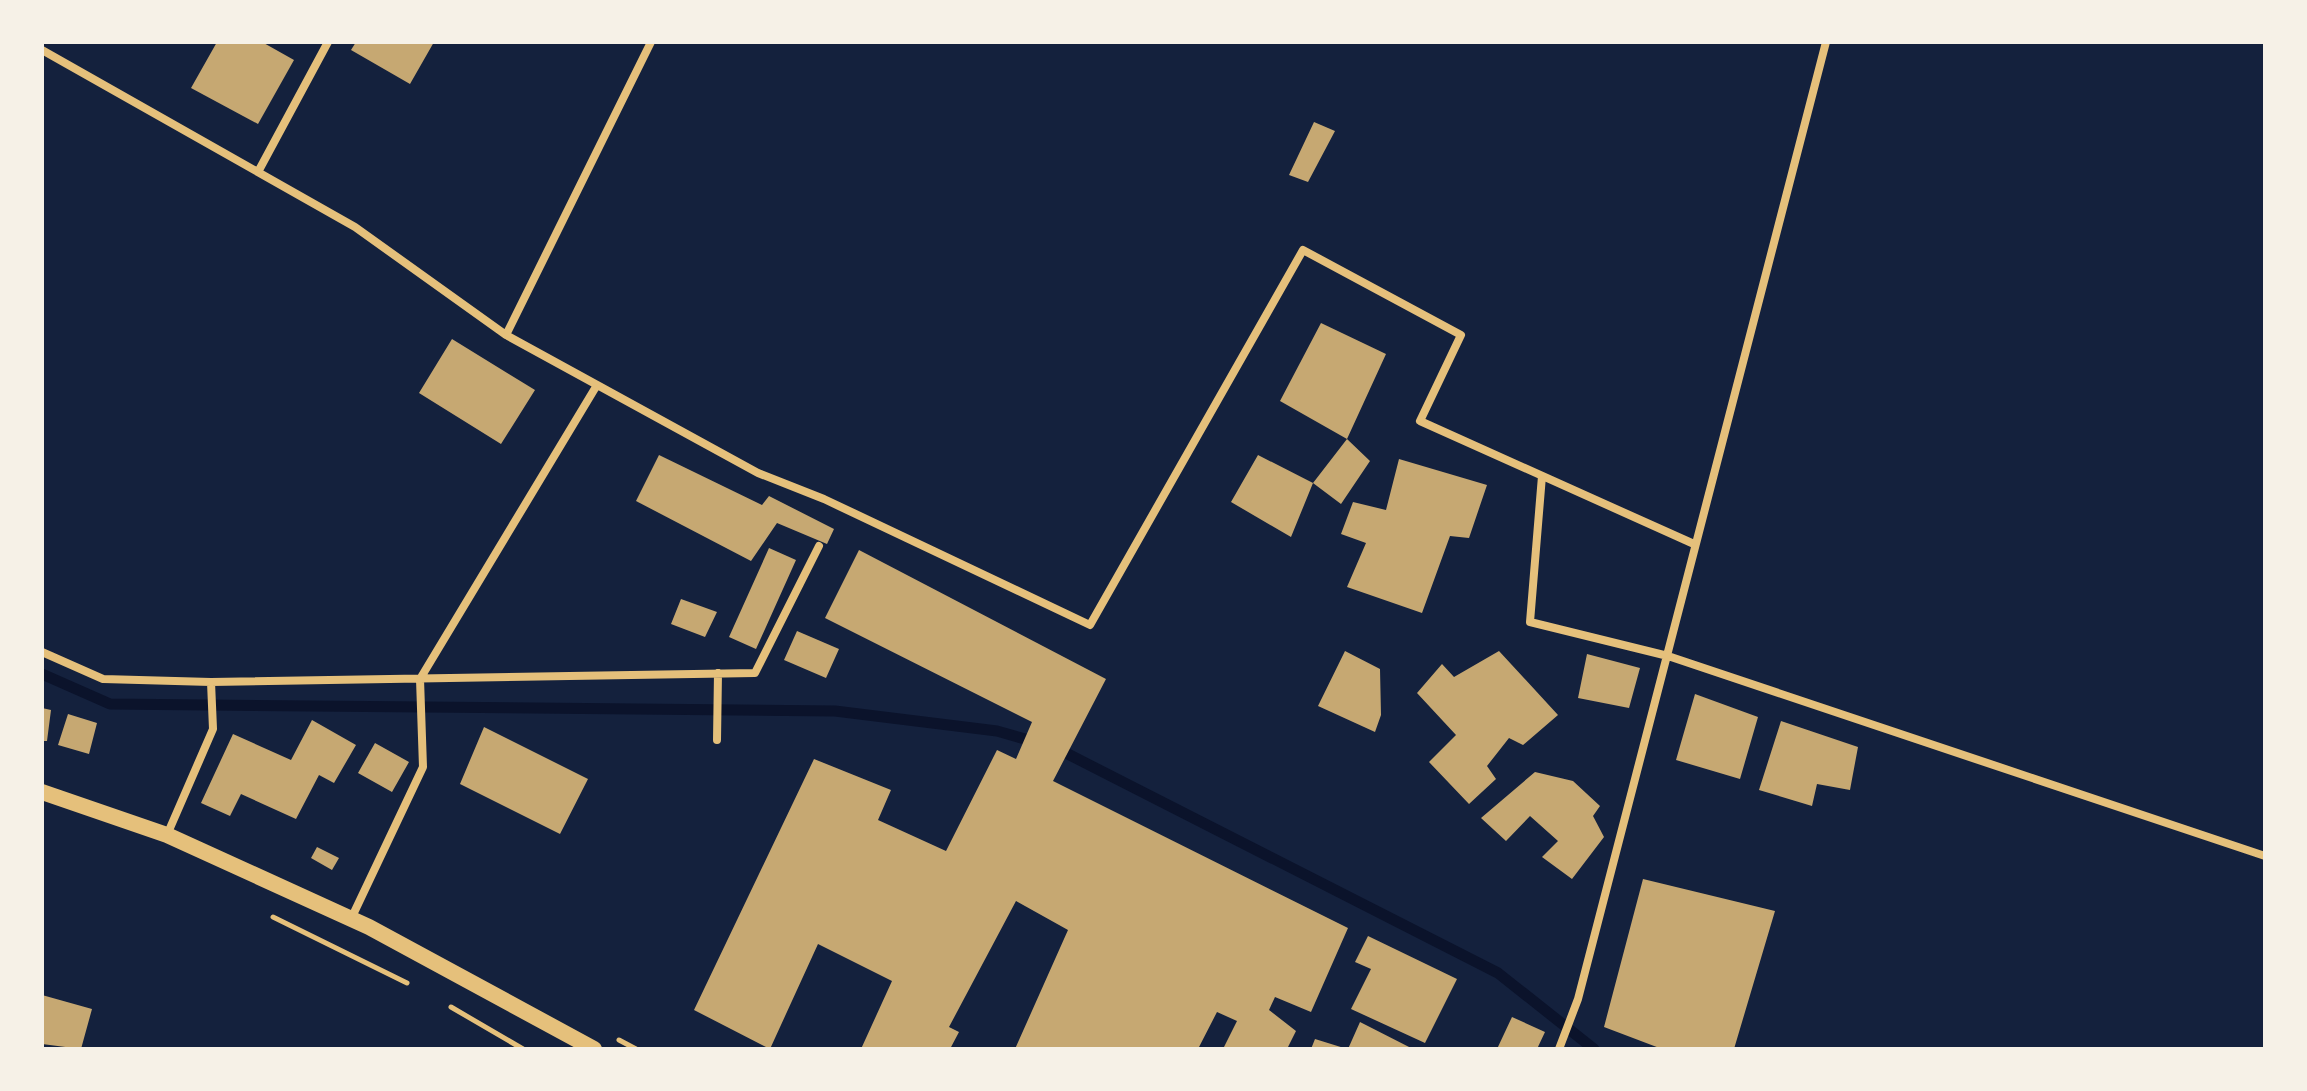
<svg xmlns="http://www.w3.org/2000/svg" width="2307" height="1091" viewBox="0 0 2307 1091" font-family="Raleway,sans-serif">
  <rect width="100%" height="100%" fill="#14213d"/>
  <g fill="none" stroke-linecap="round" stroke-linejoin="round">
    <!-- stream -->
    <path stroke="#0b132b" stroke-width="11" d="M42,674L110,704L835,711L997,731L1039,743
      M1056,748L1498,973L1594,1049"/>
  </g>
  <!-- building -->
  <path fill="#c6a872" d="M217,42H262L294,60L258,124L191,88Z
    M356,42H434L410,84L351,50Z
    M1314,122L1335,131L1308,182L1289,175Z
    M1321,323L1386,354L1347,439L1280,401Z
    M452,339L535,390L501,444L419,393Z
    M1347,439L1370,461L1341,504L1313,483Z
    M659,455L762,505L769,496L834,529L827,544L777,523L751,561L636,501Z
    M1258,455L1313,483L1291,537L1231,502Z
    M1399,459L1487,485L1469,538L1450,536L1422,613L1347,587L1366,543L1341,534L1353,502L1386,510Z
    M769,548L796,560L756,649L729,637Z
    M859,550L1106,679L1053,781L1348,928L1311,1012L1275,997L1269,1010L1296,1031L1287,1049H1223L1237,1021L1217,1012L1198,1049H1015L1068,930L1016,901L949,1027L959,1032L950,1049H861L892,981L818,944L770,1049L694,1010L814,759L891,790L878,820L946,851L997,750L1016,759L1032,722L825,618Z
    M681,599L717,612L705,637L671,624Z
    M797,631L839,649L826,678L784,660Z
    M1345,651L1380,669L1381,715L1375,732L1318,706Z
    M1499,651L1558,715L1523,745L1509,738L1487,766L1496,779L1469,804L1429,762L1456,735L1417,693L1442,664L1454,677Z
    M1587,654L1640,668L1629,708L1578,698Z
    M1695,694L1758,717L1740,779L1676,760Z
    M42,708L51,710L47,741H42Z
    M68,714L97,723L89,754L58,745Z
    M312,720L356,745L334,783L319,775L296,819L241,794L230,816L201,803L233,734L291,760Z
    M1781,721L1858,747L1850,790L1817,784L1812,806L1759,790Z
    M484,727L588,779L560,834L460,784Z
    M375,743L409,762L392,792L358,773Z
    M1535,772L1573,781L1600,806L1593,816L1604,837L1572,879L1542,857L1558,841L1530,816L1506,841L1481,818Z
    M317,847L339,858L332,870L311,858Z
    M1643,879L1775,911L1734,1049H1662L1604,1027Z
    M1368,936L1457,979L1425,1043L1351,1009L1371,969L1355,962Z
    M42,995L92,1009L81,1049L42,1044Z
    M1512,1017L1545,1032L1537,1049H1497Z
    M1360,1022L1413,1049H1348Z
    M1315,1039L1344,1048V1049H1311Z"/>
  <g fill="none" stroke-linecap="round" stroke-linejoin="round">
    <!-- path -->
    <path stroke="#e5c07b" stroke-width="5" d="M273,917L407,983
      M451,1007L523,1049
      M619,1040L636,1049"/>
    <!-- minor -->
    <path stroke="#e5c07b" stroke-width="8" d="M42,50L355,227L506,335L651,42
      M258,172L328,42
      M506,335L758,473L824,499L1090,625L1303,250L1461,335L1420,421L1694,544
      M1542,476L1530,622L1668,656L2265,856
      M42,652L103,679L211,682L755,673L819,546
      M717,740L718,673
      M167,835L213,729L211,682
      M351,919L423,767L420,679L597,385
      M1559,1049L1578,999L1826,42"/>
    <!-- secondary -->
    <path stroke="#e5c07b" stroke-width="16" d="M42,792L167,835L369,927L594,1049"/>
  </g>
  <!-- border -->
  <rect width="2307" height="1091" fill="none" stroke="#f6f1e7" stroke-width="88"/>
</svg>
